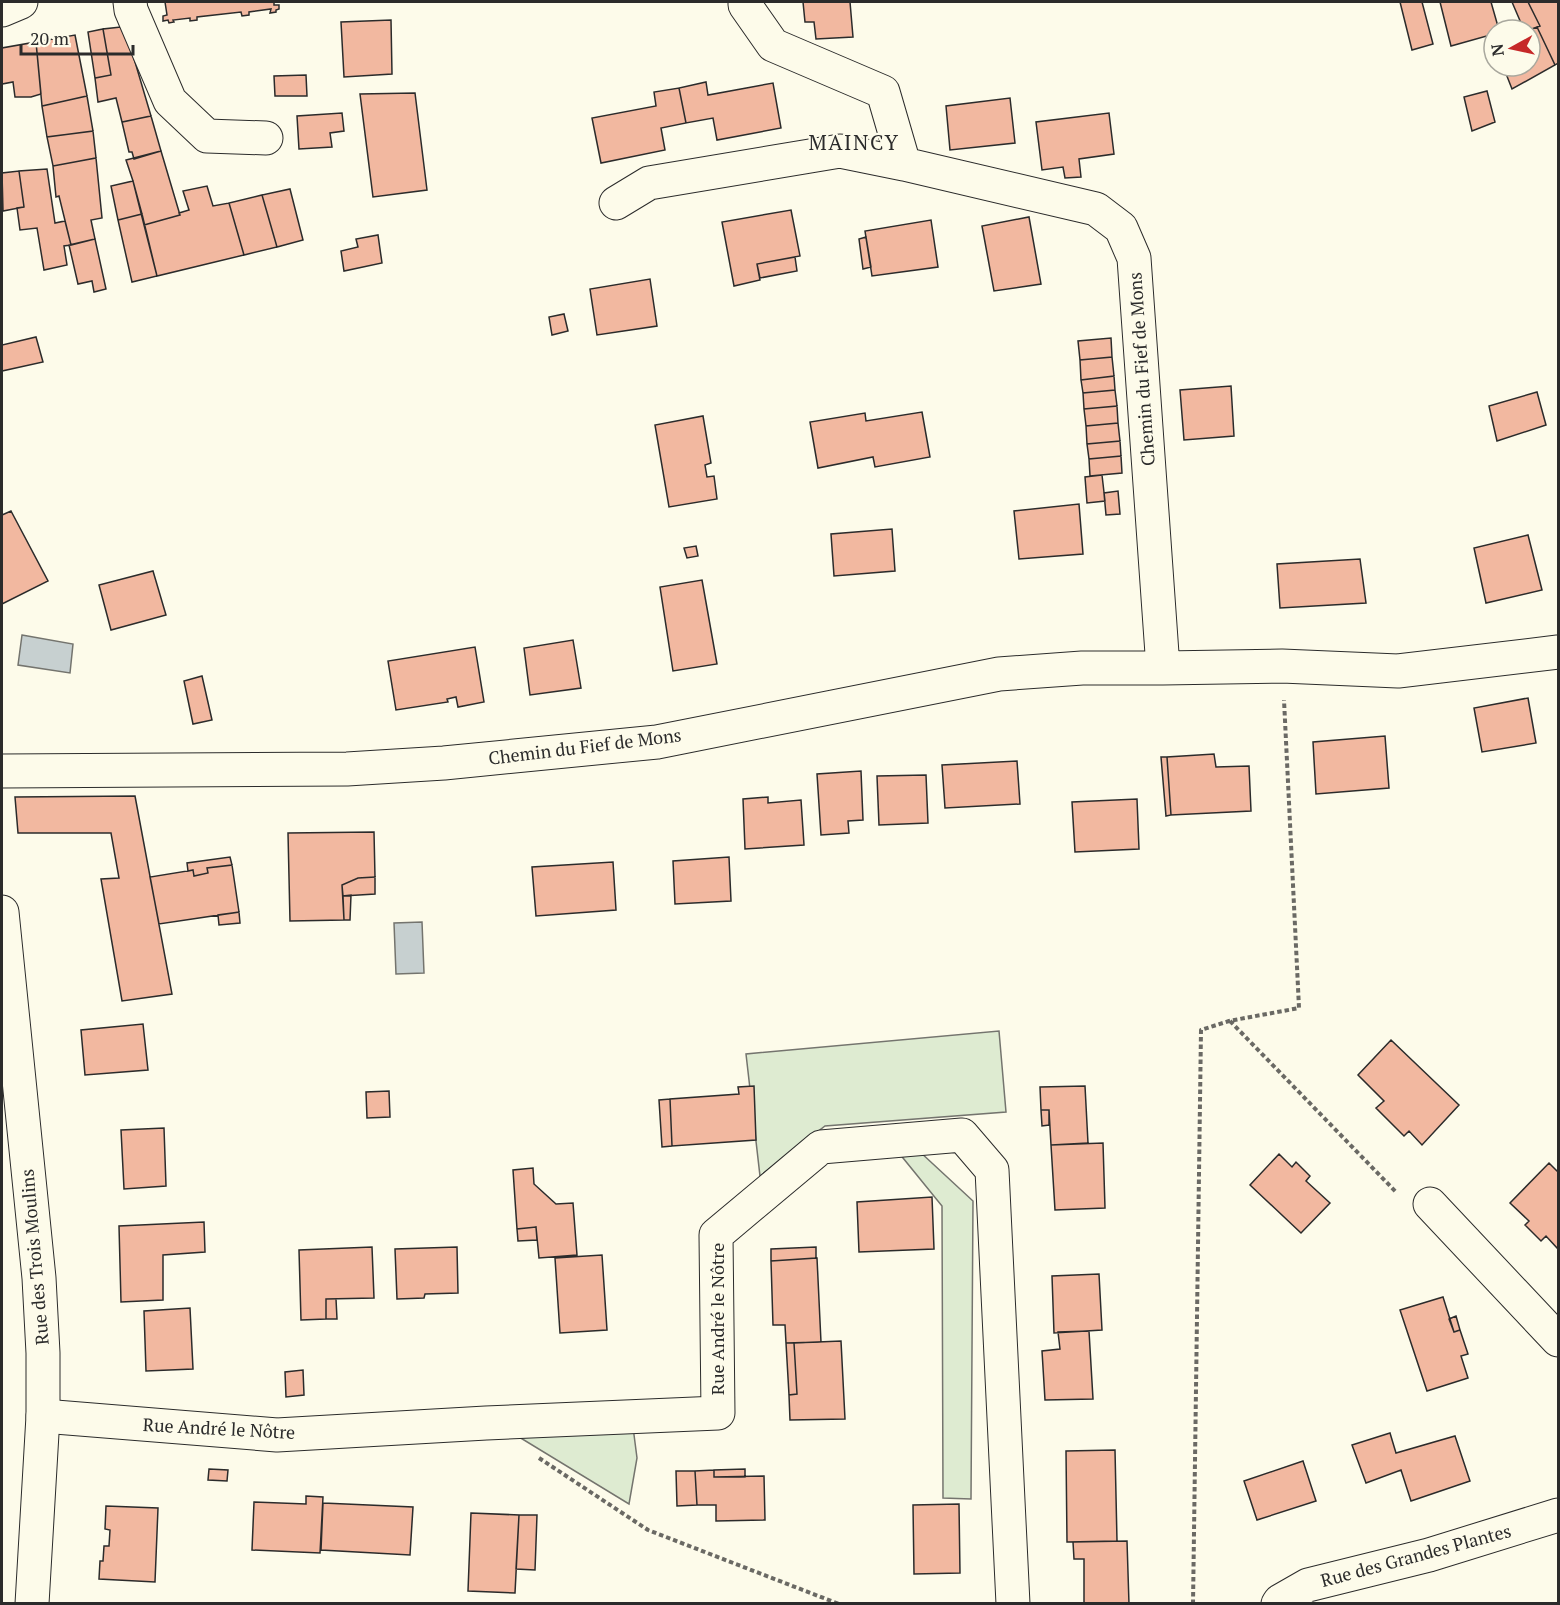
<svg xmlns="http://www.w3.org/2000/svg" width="1560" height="1605" viewBox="0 0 1560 1605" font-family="'PT Serif',serif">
  <rect width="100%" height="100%" fill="#fdfbea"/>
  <!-- green -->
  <path fill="#deebd1" stroke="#74746e" stroke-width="1.5" d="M999,1031L1006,1112L825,1126L760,1176L746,1054Z
    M919,1151L973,1201L971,1499L943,1498L942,1206L899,1153Z
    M633,1427L637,1458L629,1504L519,1437Z"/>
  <!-- water -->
  <path fill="#c7d0d0" stroke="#74746e" stroke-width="1.5" d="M22,635L73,644L70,673L18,665Z
    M422,922L424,973L396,974L394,923Z"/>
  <!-- building -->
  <path fill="#f2b8a0" stroke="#2b2b2b" stroke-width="1.5" d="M165,2H274V5H279V9L276,10V12L270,13L271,9L249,12V15L242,16L241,12L197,17V20L190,21V18L173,20L174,22L169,23L168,20L163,21V16L167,15Z
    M803,2H850L853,37L816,39L814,22H805Z
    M1400,2H1422L1433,44L1412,50Z
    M1440,2H1491L1499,30H1494V34L1451,46Z
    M1512,2H1528L1540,26L1529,30H1524Z
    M1528,2H1558V63L1555,65L1537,27L1540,26Z
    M391,20L392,74L344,77L341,22Z
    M121,27L125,28L151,116L122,122L116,98L98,102L95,78L111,75L103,29Z
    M1537,27L1555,65L1512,89L1503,66H1530L1529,30Z
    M103,29L111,75L95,78L88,32Z
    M75,35L87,96L42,106L36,42Z
    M36,42L41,94L31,97H15L13,82L2,84V48Z
    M306,75L307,96H275L274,76Z
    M706,82L708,95L773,83L781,128L717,140L713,118L686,123L679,88Z
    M679,88L686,123L661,128L665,150L601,163L592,118L656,106L654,92Z
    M1487,91L1495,122L1472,131L1464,97Z
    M415,93L427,190L373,197L360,94Z
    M87,96L93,131L47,137L42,106Z
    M1010,98L1015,143L950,150L946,106Z
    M342,113L344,131L330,133L332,147L299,149L297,116Z
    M1109,113L1114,154L1079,159L1081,177L1065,178L1063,167L1042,170L1036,122Z
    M151,116L161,151L134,159L132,152H129L122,122Z
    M93,131L96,158L53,166L47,137Z
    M161,151L180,215L144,225L133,181L126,160Z
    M96,158L102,218L91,220L95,239L71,245L59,196L56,197L53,166Z
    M47,169L55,223L65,221L71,245L64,246L67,265L44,270L37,228L20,230L17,208L24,207L19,171Z
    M19,171L24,207L3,211L2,173Z
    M133,181L142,214L118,220L111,186Z
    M207,186L213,206L229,203L244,255L157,276L144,225L180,215L179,213L189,210L183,191Z
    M290,189L303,240L277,247L262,195Z
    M262,195L277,247L244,255L229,203Z
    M791,210L800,256L757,264L760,280L734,286L722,222Z
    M142,214L157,276L132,282L118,220Z
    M1029,217L1041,284L994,291L982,226Z
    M931,220L938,267L872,276L865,231Z
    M378,235L382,263L344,271L341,251L358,247L356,239Z
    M866,237L871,267L863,269L859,239Z
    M95,239L106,289L94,292L92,281L78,284L69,245Z
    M795,257L797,271L760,278L757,264Z
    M650,279L657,326L597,335L590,289Z
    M564,314L568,331L552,335L549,317Z
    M36,337L43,362L2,371V345Z
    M1111,338L1112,357L1080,360L1078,341Z
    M1112,357L1114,376L1081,380L1080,360Z
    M1114,376L1115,390L1083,393L1081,380Z
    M1231,386L1234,436L1184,440L1180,390Z
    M1115,390L1117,406L1084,409L1083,393Z
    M1537,392L1546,425L1497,441L1489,406Z
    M1117,406L1118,423L1086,426L1084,409Z
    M922,412L930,457L875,467L873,457L818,468L810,422L865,413L866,421Z
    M703,416L711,463L705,465L707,477L714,476L717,499L669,507L655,425Z
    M1118,423L1120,441L1087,444L1086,426Z
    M1120,441L1121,456L1089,459L1087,444Z
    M1121,456L1122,473L1090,476L1089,459Z
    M1102,475L1105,501L1087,503L1085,477Z
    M1118,491L1120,514L1106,515L1104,493Z
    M1079,504L1083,554L1019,559L1014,511Z
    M11,511L48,581L2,604V515Z
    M892,529L895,571L834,576L831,534Z
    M1528,535L1542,590L1486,603L1474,548Z
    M696,546L698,556L687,558L684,548Z
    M1360,559L1366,603L1280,608L1277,564Z
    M153,571L166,615L111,630L99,585Z
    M702,580L717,664L673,671L660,587Z
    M573,640L581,688L530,695L524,648Z
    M475,647L484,702L458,707L456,697L447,699L448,702L396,710L388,661Z
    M202,676L212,720L193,724L184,681Z
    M1528,698L1536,743L1482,752L1474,708Z
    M1385,736L1389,788L1316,794L1313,742Z
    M1214,754L1216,767L1249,766L1251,811L1171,815L1167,757Z
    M1161,757H1167L1171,815L1166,816Z
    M1017,761L1020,804L945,808L942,765Z
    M861,771L863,820L848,821L849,833L821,835L817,774Z
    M926,775L928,823L879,825L877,776Z
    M135,796L172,994L122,1001L101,879L119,878L111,833H18L15,797Z
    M768,797V803L801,800L804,845L745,849L743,799Z
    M1137,799L1139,849L1075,852L1072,802Z
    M374,832L375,877L358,878L342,885L344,920L290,921L288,833Z
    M230,857L232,865L207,868L208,873L194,876L193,870L188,871L187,863Z
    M729,857L731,901L675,904L673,861Z
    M613,862L616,910L536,916L532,867Z
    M232,865L239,912L159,924L150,877L193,870L194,876L208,873L207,868Z
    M375,877V894L343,896L342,885L358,878Z
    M351,895L350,920H344L343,896Z
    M239,912L240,923L219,925L218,915Z
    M143,1024L148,1070L85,1075L81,1030Z
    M1391,1040L1459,1105L1422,1145L1409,1131L1404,1136L1376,1108L1384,1101L1358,1075Z
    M754,1086L756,1140L672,1146L670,1099L739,1094L738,1087Z
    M1085,1086L1088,1143L1051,1145L1049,1110H1041L1040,1087Z
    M389,1091L390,1117L367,1118L366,1092Z
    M670,1099L672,1146L662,1147L659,1100Z
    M1041,1110H1049V1125L1042,1126Z
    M164,1128L166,1186L124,1189L121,1130Z
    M1103,1143L1105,1208L1055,1210L1051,1145Z
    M1279,1154L1292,1167L1296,1162L1310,1176L1306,1181L1330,1203L1301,1233L1250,1185Z
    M1549,1163L1558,1172V1249L1546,1236L1541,1241L1525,1225L1529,1221L1510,1203Z
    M533,1168L534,1184L556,1204L573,1203L577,1255L539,1258L536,1227L517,1229L513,1170Z
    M932,1197L934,1249L859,1252L857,1202Z
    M204,1222L205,1252L163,1255V1300L121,1302L119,1226Z
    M536,1227L537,1240L518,1241L517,1229Z
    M372,1247L374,1298L326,1299V1319L301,1320L299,1250Z
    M457,1247L458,1293L425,1294L424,1298L397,1299L395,1249Z
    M816,1247V1258L771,1261V1249Z
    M602,1255L607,1330L560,1333L555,1258Z
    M817,1258L821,1342L786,1343L785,1325H773L771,1261Z
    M1099,1274L1102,1330L1054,1333L1052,1276Z
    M1443,1297L1454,1332L1460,1330L1468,1354L1461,1356L1468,1378L1427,1391L1400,1310Z
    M326,1299H336L337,1319H326Z
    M190,1308L193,1369L146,1371L144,1311Z
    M1456,1316L1460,1330L1454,1332L1449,1319Z
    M1089,1331L1093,1399L1045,1400L1042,1351L1060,1349L1058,1332Z
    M841,1341L845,1419L790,1420L789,1395L797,1394L794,1343Z
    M786,1343H794L797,1394L789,1395Z
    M303,1370L304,1395L286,1397L285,1372Z
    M1390,1433L1396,1453L1455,1436L1470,1481L1411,1501L1401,1470L1366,1483L1352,1445Z
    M1115,1450L1117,1541L1067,1542L1066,1451Z
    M1303,1461L1316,1501L1257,1520L1244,1481Z
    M209,1469L228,1470L227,1481L208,1480Z
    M745,1469V1477H714V1470Z
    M714,1470V1477L764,1476L765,1520L716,1521V1505H697L695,1471Z
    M676,1471H695L697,1505L677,1506Z
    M306,1496L323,1497L320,1553L252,1550L254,1502L306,1504Z
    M323,1503L413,1507L410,1555L321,1550Z
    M959,1504L960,1573L914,1574L913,1505Z
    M106,1506L158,1508L155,1582L99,1579L100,1561H103L104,1546H109L110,1530L105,1529Z
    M471,1513L519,1515L515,1593L468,1591Z
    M519,1515H537L535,1570L516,1569Z
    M1127,1541L1129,1604H1084V1559H1074L1073,1542Z"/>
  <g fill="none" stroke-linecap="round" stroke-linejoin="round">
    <defs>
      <path id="street" d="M130,2L131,10L170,101L207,136L266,138
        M745,2V5L773,45L883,92L904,164L1096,209L1121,228L1134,258L1163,668
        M616,203L649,183L840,151L904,164
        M2,771L347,769L444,763L657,742L999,674L1082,668H1163L1282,666L1398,671L1558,652
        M1430,1204L1558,1340
        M43,1416L277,1435L486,1423L718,1413L716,1235L821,1147L962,1135L992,1170L1013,1604
        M1278,1604L1280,1601L1308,1585L1429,1555L1558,1515"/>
      <path id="secondary" d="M2,10L21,2
        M2,912L39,1278L43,1353V1416L32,1604"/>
    </defs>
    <!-- street casing -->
    <use href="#street" stroke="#2b2b2b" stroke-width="35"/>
    <!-- secondary casing -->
    <use href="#secondary" stroke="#2b2b2b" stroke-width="35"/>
    <!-- path -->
    <path stroke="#6a6964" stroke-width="4" stroke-dasharray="4.5 3" stroke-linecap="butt" d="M1230,1021L1396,1192
      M539,1458L648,1530L839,1604
      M1193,1604L1201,1030L1229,1021L1299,1008L1284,700"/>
    <!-- street -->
    <use href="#street" stroke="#fdfbea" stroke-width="33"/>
    <!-- secondary -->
    <use href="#secondary" stroke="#fdfbea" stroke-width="33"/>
  </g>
  <g text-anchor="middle" stroke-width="4.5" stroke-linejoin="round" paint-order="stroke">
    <!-- street labels -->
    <g font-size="18" fill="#2b2b2b" stroke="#fdfbea">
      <text transform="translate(1142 369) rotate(-94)" y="6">Chemin du Fief de Mons</text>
      <text transform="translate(585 747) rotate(-7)" y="6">Chemin du Fief de Mons</text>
      <text transform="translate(35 1257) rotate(-95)" y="6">Rue des Trois Moulins</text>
      <text transform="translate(718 1319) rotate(-90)" y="6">Rue André le Nôtre</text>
      <text transform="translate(219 1429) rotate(3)" y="6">Rue André le Nôtre</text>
      <text transform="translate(1416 1556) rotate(-15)" y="6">Rue des Grandes Plantes</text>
    </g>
    <!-- quarter labels -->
    <g font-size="21" letter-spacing="1.5" fill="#2b2b2b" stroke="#fdfbea">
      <text x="854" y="150">MAINCY</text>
    </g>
  </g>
  <!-- border -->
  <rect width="1560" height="1605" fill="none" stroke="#2b2b2b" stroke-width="6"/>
  <!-- north arrow -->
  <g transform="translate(1512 48) rotate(262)"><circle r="28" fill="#fdfbea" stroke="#a9a89e" stroke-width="1.5"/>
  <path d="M0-4.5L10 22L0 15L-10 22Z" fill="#c62828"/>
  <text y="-9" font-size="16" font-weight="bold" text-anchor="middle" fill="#2b2b2b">N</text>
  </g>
  <!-- scale -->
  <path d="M21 45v9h112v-9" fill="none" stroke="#2b2b2b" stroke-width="3"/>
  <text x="30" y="45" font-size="18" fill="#2b2b2b" stroke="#fdfbea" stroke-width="4.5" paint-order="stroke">20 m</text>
</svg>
